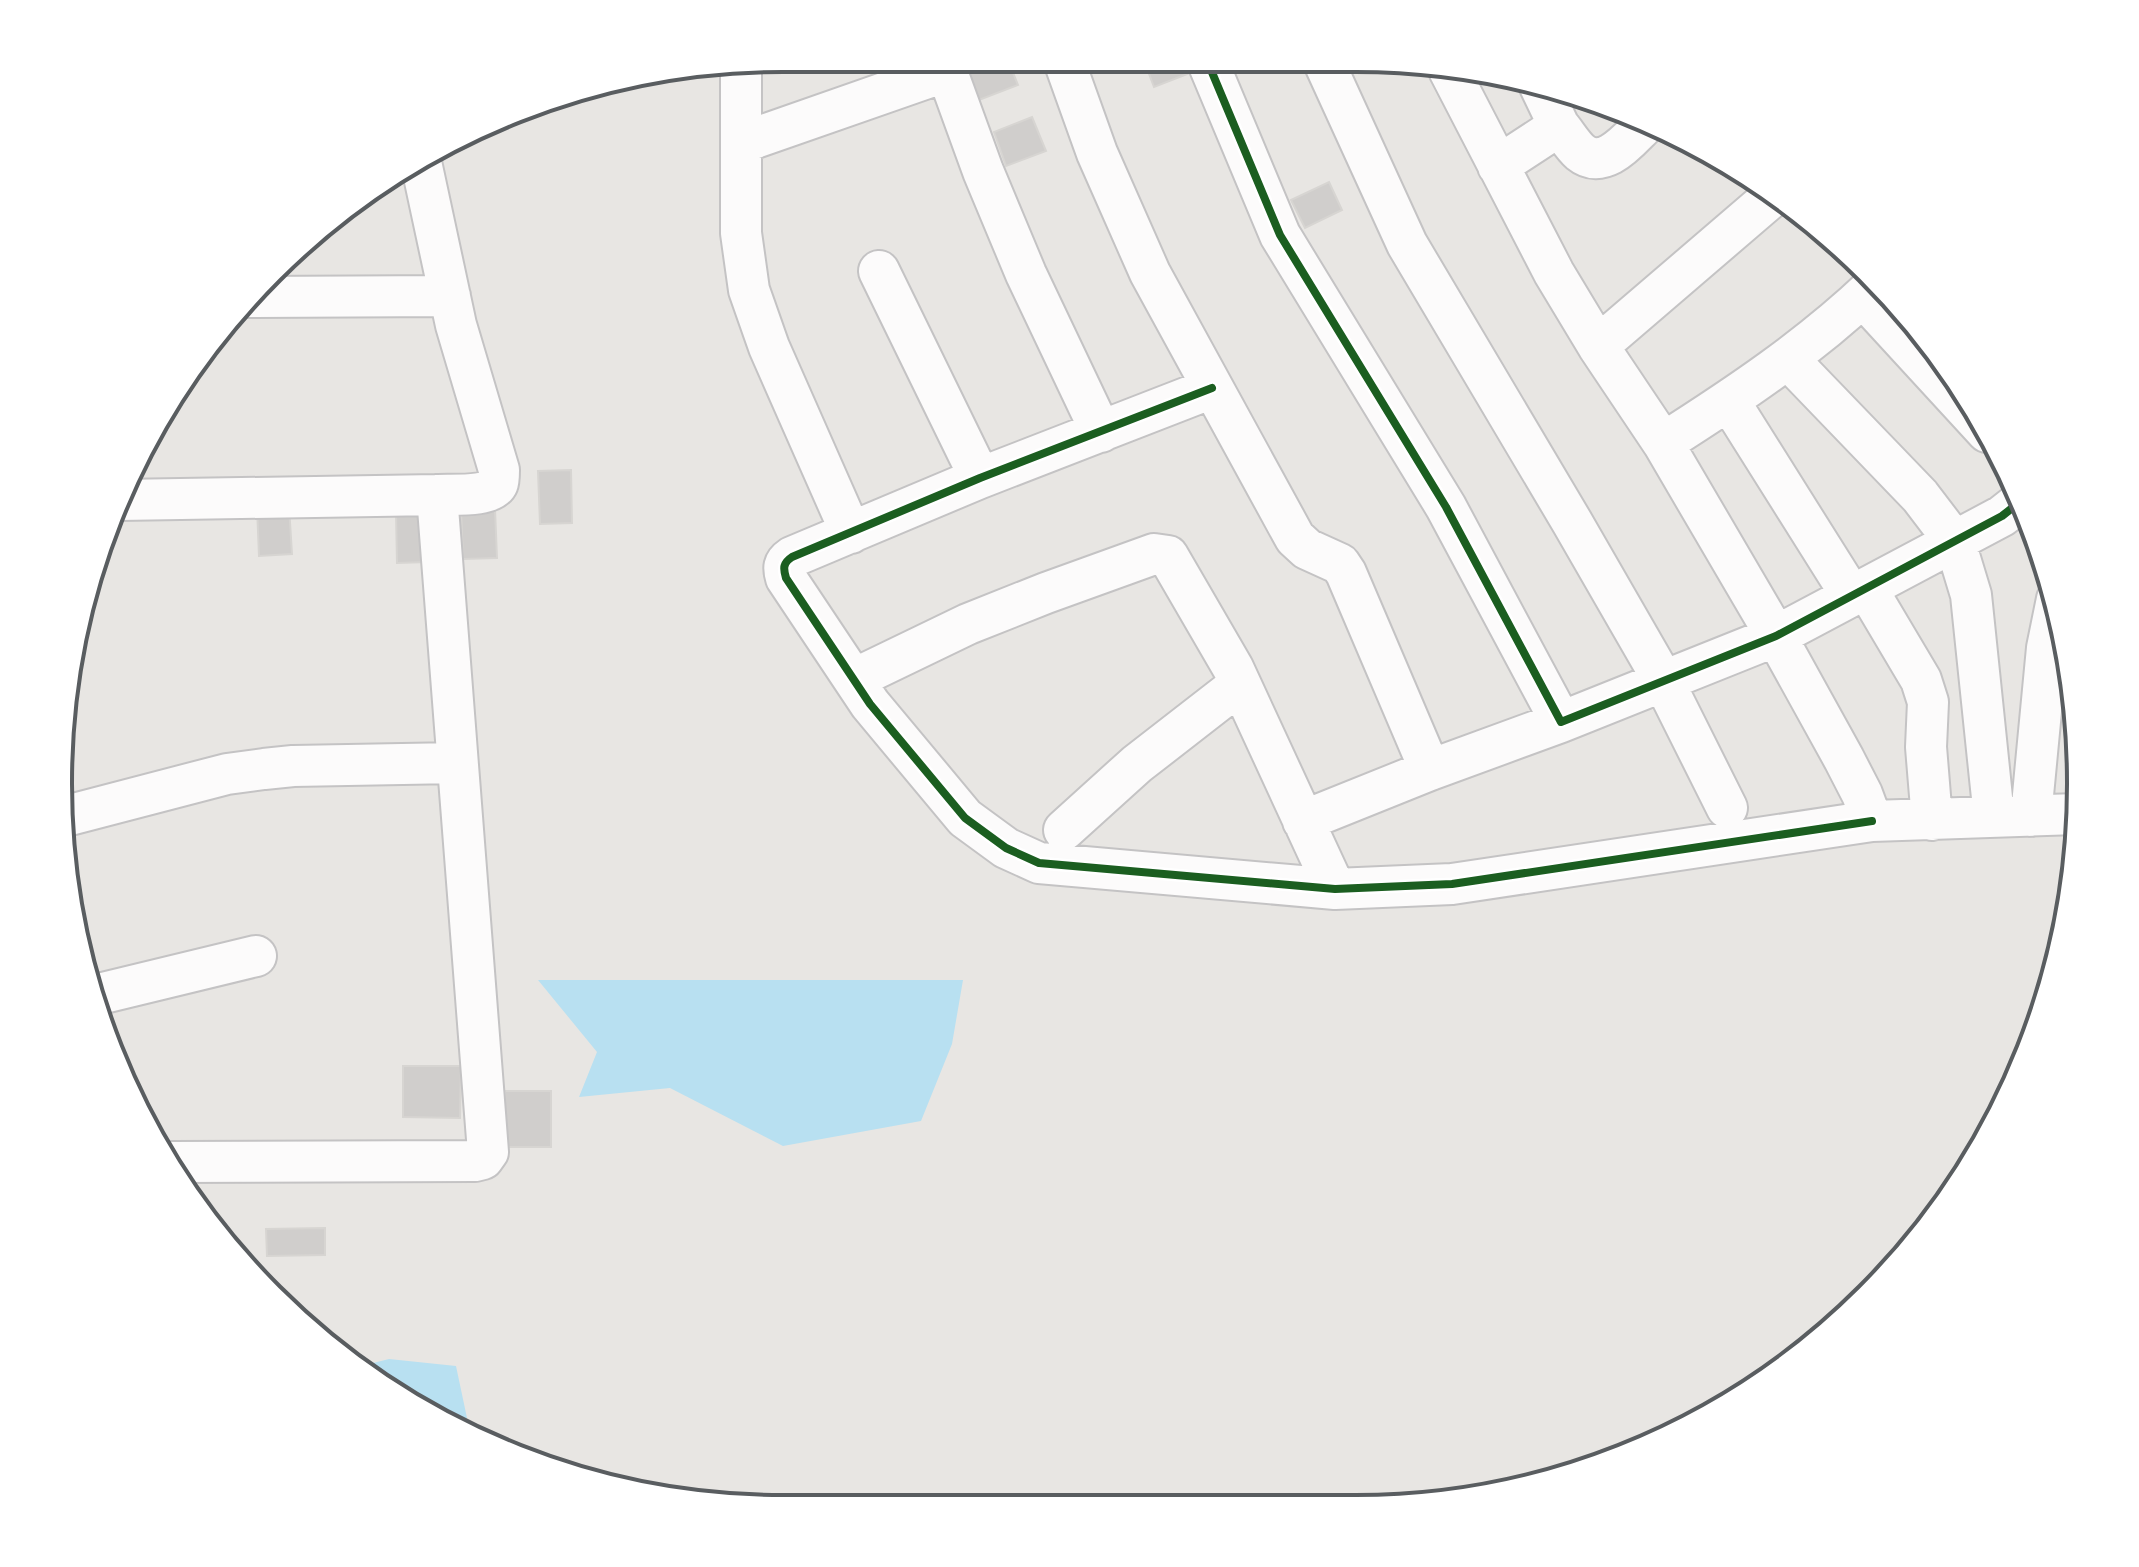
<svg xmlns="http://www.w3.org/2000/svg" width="2139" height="1567" viewBox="0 0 2139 1567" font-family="'DM Sans',sans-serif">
  <rect width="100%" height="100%" fill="#e8e6e3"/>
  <!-- water -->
  <path fill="#b8e0f1" d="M538,980H963L952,1044L921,1121L783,1146L670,1088L579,1097L597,1052Z
    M389,1359L456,1366L467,1418L447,1424L361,1366Z"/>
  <!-- building -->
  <path fill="#d0cecc" stroke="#d7d5d2" stroke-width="2" d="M989,58H1007L1018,85L979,100L966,67Z
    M1143,58H1199L1203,68L1154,87Z
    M1032,117L1046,151L1006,166L994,132Z
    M1329,182L1342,210L1305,228L1291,200Z
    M571,470L572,523L540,524L538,471Z
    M289,506L292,554L259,556L257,507Z
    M495,509L497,558L463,559L461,510Z
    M396,512H427L428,562L397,563Z
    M403,1066H461L460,1118L403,1117Z
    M120,1072H134V1096H133Z
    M505,1091H551V1147H504Z
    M325,1228V1255L267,1256L266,1229Z"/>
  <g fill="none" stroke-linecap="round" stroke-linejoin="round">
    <defs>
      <path id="minor" d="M942,58L983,171L1026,274L1101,432
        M1063,58L1097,153L1150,273L1295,538L1307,549L1340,564L1346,573L1430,770
        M1206,58L1280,235L1446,507L1561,722L1776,636L2002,516L2021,501
        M1322,58L1407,244L1572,522L1663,680L1727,808
        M741,64V233L749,290L769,347L851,533
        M1449,70L1554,273L1598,346L1663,443L1776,636L1844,759L1862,794L1872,821L2077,814
        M1559,126C1566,134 1572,145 1580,152C1603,171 1627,142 1642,127
        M741,143L947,71
        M1498,166L1559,126L1538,82
        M879,271L980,478
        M247,297L450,296
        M1863,297L1987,432
        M1598,346L1774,195
        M1788,359L1920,496L1955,542L1971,595L1994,817
        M1212,388L980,478L792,557C783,563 783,568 786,578L870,704L965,818L1006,848L1039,863L1335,889L1452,884L1872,821
        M1729,401L1851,595
        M1663,443C1737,396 1810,347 1873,287
        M120,500L437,495C451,494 492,498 498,483C499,481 499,474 499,470L456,325L421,162
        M1867,589L1921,680L1928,702L1926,747L1932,820
        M854,679L968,624L1046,593L1154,554L1168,556L1233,668L1335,889
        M66,816L227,774L264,769L293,766L457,763
        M2031,816L2047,648L2057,599
        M1303,821L1430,770L1561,722
        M1064,830L1137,764L1240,684
        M95,995L256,956
        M172,1162L475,1161L483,1159L488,1152L437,495"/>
    </defs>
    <!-- minor casing -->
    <use href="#minor" stroke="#c4c3c4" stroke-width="44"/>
    <!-- minor -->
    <use href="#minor" stroke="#fcfbfb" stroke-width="40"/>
    <defs>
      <path id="cycleway" d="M1206,58L1280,235L1446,507L1561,722L1776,636L2002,516L2021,501
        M1212,388L980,478L792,557C783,563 783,568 786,578L870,704L965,818L1006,848L1039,863L1335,889L1452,884L1872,821"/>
    </defs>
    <!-- cycleway casing -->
    <use href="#cycleway" stroke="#fff" stroke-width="13"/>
    <!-- cycleway -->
    <use href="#cycleway" stroke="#1b5e20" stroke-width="8"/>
  </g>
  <!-- crop -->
  <path d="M0 0H2139V1567H0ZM783 72H1356A711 711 0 0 1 2067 783V784A711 711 0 0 1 1356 1495H783A711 711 0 0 1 72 784V783A711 711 0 0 1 783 72Z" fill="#fff" fill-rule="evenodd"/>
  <path fill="none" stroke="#595d60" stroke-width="4" d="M783 72H1356A711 711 0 0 1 2067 783V784A711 711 0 0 1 1356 1495H783A711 711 0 0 1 72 784V783A711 711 0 0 1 783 72Z"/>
</svg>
